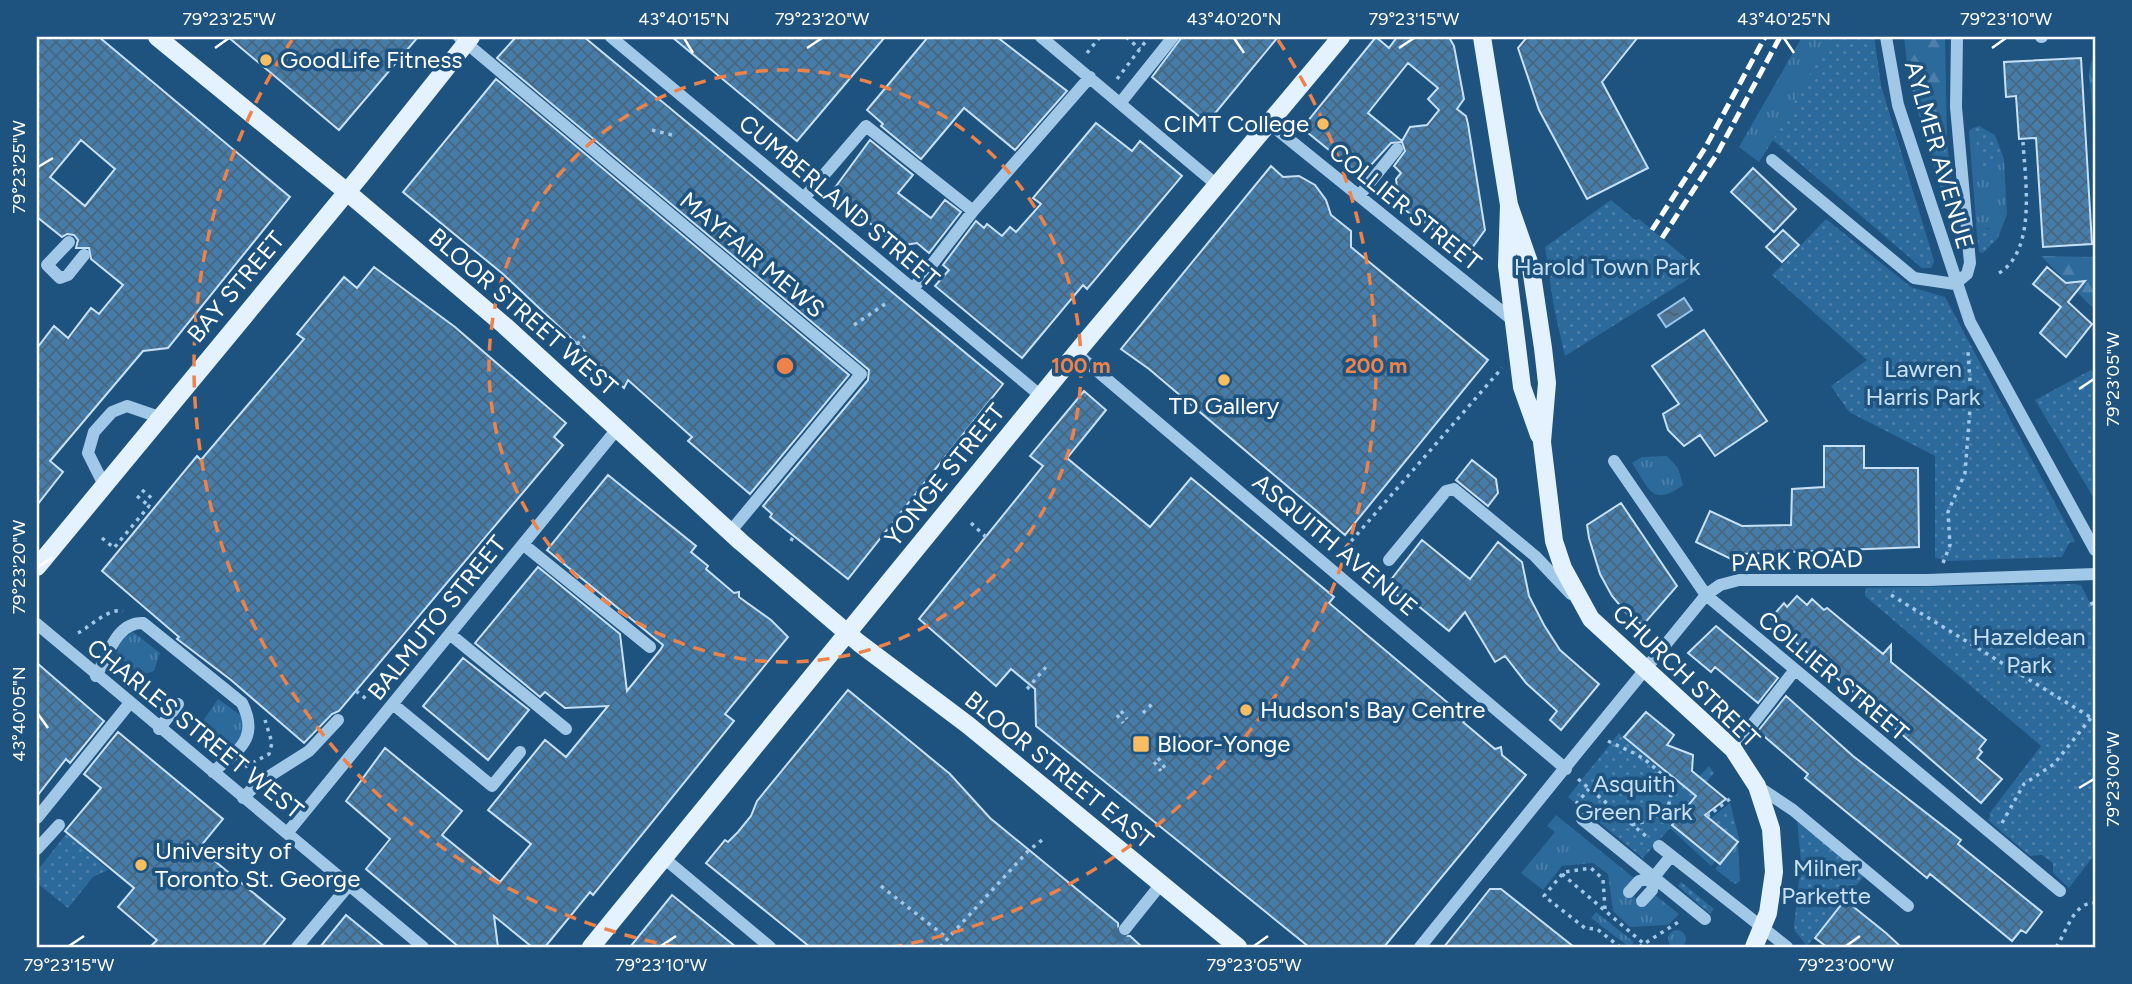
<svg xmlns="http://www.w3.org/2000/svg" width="2132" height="984" viewBox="0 0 2132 984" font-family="Figtree,sans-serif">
  <defs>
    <pattern id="grass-tufts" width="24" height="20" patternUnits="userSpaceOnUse" patternTransform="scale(1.75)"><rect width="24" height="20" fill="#2d6a9c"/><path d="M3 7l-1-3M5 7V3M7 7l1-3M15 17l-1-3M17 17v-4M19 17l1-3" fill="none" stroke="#4c80ab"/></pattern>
    <pattern id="forest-firs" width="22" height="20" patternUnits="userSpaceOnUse" patternTransform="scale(1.75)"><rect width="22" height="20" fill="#2d6a9c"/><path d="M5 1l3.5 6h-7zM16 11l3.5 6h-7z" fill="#4c80ab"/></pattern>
    <pattern id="park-dots" width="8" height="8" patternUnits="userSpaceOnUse" patternTransform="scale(1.75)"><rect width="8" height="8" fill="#2d6a9c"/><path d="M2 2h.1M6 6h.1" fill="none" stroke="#4c80ab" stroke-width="1.8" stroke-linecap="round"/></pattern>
    <pattern id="water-ripples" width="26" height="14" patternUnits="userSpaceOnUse" patternTransform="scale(1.75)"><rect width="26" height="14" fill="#4f7597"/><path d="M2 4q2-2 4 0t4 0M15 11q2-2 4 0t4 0" fill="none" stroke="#4d5e6e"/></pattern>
    <pattern id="building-cross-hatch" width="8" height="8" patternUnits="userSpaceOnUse" patternTransform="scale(1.75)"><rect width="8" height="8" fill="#467ca9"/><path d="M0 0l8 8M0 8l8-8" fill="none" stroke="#49667f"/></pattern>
  </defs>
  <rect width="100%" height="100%" fill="#1e527f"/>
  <!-- grass -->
  <path fill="url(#grass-tufts)" d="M1802,37H1874L1881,86L1934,261L1931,268H1922L1773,140L1759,162L1739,147Z
    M1973,128L1983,173L1996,158L2004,159L2007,214L1998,238L1989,228H1983L1977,235L1969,131Z
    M1926,140L1947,141L1958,243Z
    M1667,456L1678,468L1683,485C1652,508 1649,488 1632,463L1642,457Z
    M133,632L160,653L154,671L141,675L117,656L119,641Z
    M218,699L243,717L244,733L232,747L201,724Z
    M1556,815L1634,878L1625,890L1646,906L1655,895L1679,914L1668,925L1630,927L1613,911L1608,874L1593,863L1562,866L1543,890L1521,873L1555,832L1547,826Z
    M1738,842L1740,881L1735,884L1715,869Z
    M1596,912L1634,942L1629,947L1591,918Z
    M1668 939a9 9 0 1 1 18 0a9 9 0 1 1-18 0Z"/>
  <!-- forest -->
  <path fill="url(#forest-firs)" d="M1904,37H1945L1947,141L1926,140L1909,81Z
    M2092,60L2095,61V144L2089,72Z
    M2041,256L2095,257V310Z"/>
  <!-- park -->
  <path fill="url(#park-dots)" d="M1831,37H1874L1881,86L1934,261L1931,268H1922L1773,140Z
    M1979,126L1995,135L2004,159L1996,158L1983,174L1973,128Z
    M1611,200L1635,220L1639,219L1701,271L1565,356L1554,308L1545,247Z
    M1826,219L1911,287L1945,297L2072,535L2075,542L2069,543L2062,557L1949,561L1935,558V456L1849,412L1831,386L1867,360L1772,275Z
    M1983,228L1994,230L1998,238L1983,253L1979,252L1977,235Z
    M2091,370L2095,375V500L2035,400Z
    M2075,584L2081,585L2095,613V854L2069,888L2053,873V863L2042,855L2030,856L1988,820L1991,816L1989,814L2041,746L1865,596L1866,588Z
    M1619,733L1653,761L1656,758L1677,781L1686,773L1699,777L1709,766L1714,773L1672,825L1716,861L1711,866L1670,828L1643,858L1568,797Z
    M1730,803L1740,842L1710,819Z
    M1797,819L1864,876L1807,946L1795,931L1794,925L1801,862Z
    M67,833L108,870L93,877L68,908L37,883V871Z
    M1681,882L1714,909L1710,914L1678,886Z"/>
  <!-- water -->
  <path fill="url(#water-ripples)" stroke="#95c5ea" stroke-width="2" d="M1684,298L1692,310L1666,327L1658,315Z"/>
  <!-- building -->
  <path fill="url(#building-cross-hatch)" stroke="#c6e0f6" stroke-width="2" fill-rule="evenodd" d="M37,37H99L290,197L168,348L143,351L50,461L63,472L37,505V348L54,326L68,338L91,308L99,314L123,285L91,259L89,248H76L78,240L74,235L67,234L62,237L37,217ZM81,140L115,169L85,206L50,177Z
    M228,37H418L339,130Z
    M516,37H584L1003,384L848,579L770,517L772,514L763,506L868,380L869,370L497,58Z
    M672,37H885L797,141Z
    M928,37H997L1067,91L1015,150L964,108L921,159L881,126L883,124L867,110Z
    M1182,37H1278L1207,123L1152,77Z
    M1376,37L1389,48L1397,37H1449L1454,46L1464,99L1457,109L1466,116L1468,124L1485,230L1472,248L1456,249L1417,216L1414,217L1399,205L1396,179L1401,173L1394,166L1405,151L1402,142L1391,143L1361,176L1302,128ZM1408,63L1438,88L1428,99L1439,110L1427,125L1410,127L1402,141L1368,113Z
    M1527,37H1638L1602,82L1648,168L1587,199L1539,110L1518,48Z
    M2081,58L2092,244L2043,247L2036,138L2019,139L2016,96L2006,97L2004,62Z
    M496,79L849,375L750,494L688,441L692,437L628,380L624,388L503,274L403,192Z
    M1096,123L1132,151L1140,141L1182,176L1087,289L1083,285L1022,358L935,286L949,270L943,265L976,221L984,228L987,224L1002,236L1010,227L1016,232L1041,204L1033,198Z
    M870,140L913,175L898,193L931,218L945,200L961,212L929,253L917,243L899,246L831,193Z
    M1271,166L1283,177L1299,176L1315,185L1326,200L1331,215L1351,231V247L1488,360L1345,535L1149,369L1121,349Z
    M1753,168L1796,209L1774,232L1731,192Z
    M1783,230L1799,245L1782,262L1766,247Z
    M374,267L455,327L566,423L554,437L563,445L339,711L332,714L304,743L231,680L177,639L179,637L102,571L197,456L201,460L304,339L297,334L344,277L357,288Z
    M2047,267L2066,283L2085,281L2068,302L2092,324L2066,357L2040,333L2061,307L2033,284Z
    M1704,330L1767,421L1715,456L1700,435L1684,446L1668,430L1663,414L1679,404L1652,366Z
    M1084,391L1106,410L1067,458L1150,527L1191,478L1334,597L1329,603L1467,719L1463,722L1495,749L1501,747L1502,755L1526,775L1384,947H1309L1036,726L1035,689L1011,669L996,686L919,619L1043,466L1030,456Z
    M1824,446H1864V468H1918L1919,547L1739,554L1735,561L1696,542L1710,511L1742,526L1791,525L1792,489L1824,487Z
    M1472,460L1496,479L1498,493L1488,506L1456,480Z
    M608,475L696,546L691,552L708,566L706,569L734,593L739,592V597L771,620L788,637L725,714L734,721L593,895L590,892L545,947H532L494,916L498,947H459L366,869L390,839L346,801L385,748L462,811L442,835L500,882L531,844L488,810L545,740L566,757L608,706L565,708L545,692L540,697L475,643L538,567L620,634L627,691L661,649L663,645L547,550Z
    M1621,503L1677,586L1643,625L1629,616L1612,596L1600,574L1589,538L1587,525Z
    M1422,540L1470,579L1498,542L1522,562L1529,596L1544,625L1560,650L1599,684L1561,730L1550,720L1557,711L1526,683L1505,656L1495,662L1465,612L1449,631L1417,605L1414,609L1386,586Z
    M1797,596L1807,605L1812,599L1824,610L1827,608L1883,654L1891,645V662L1986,740L1979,749L1982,752L1977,758L2002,779L1981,803L1778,627L1771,618L1784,603L1787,607Z
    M1716,626L1778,678L1758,703L1715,667L1711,672L1688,653Z
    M463,658L529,710L488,760L423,706Z
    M37,663L104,721L70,763L66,759L37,796Z
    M848,690L950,774L990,818L1118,923L1119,935L1130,936L1142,947H810L706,863L725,840L728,842L738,832L751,816L757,801Z
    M1786,696L1853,756L1961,840L1958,844L2042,912L2026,933L2021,930L2012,941L1930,874L1927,878L1805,778L1808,774L1758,731Z
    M1646,712L1674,735L1667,745L1693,755L1692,771L1726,799L1705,815L1738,842L1720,864L1672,825L1696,796L1624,737Z
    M118,732L223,819L199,848L285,919L262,947H150L157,940L118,907L134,888L65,831L101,788L84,774Z
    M1490,889H1501L1574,947H1444Z
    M672,895L736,947H630Z
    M1845,900L1886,933L1901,947H1827L1815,938Z
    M346,915L385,947H320Z"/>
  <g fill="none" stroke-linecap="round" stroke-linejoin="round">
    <!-- minor-tunnel -->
    <path stroke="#406c92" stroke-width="12" stroke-dasharray="12 6" stroke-linecap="butt" d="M1116,939L1125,929"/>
    <!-- path -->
    <path stroke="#a2c8e8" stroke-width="3.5" stroke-dasharray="3.5 5" stroke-linecap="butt" d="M1126,37L1140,49
      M1087,53L1100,37
      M1117,79L1149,37
      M652,130L672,135
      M1999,273C2037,250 2025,179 2023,142
      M854,325L888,302
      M577,344L585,336
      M142,490L155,501
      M137,496L149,506
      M971,523L986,537
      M102,538L114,548L149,506L152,509
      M791,541L793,537
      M1340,554L1502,368
      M1943,563L1950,545L1948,512L1965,473L1971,396L1968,352
      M1891,595L2095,720
      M2091,602L2095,609
      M78,633C91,626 108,608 123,611
      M1027,689L1046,667
      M356,691L369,701
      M1455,709L1459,704
      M1121,711L1127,719
      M1143,713L1154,702
      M1117,715L1123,723
      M1608,741C1618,746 1629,750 1639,756C1680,782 1685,814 1631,825
      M1171,743L1182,733
      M1173,746L1184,736
      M1158,758L1165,768
      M1154,762L1161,771
      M245,767L269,754L272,743L265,720
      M1578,779L1647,837
      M1576,804L1589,789
      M1707,813L1709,815L1731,798
      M2002,823L2024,784L2054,764L2091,718
      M1562,874L1643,943
      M881,886L947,938
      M1605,909L1603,879L1591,868L1564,872L1544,896L1585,928L1597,929L1620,947
      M940,947L1028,851L1042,840
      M1639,947L1680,921
      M2056,947C2067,932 2073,902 2095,903"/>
    <!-- minor -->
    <path stroke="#a2c8e8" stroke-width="12" d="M459,37L861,374L730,532
      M611,37L1041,396
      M1041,37L1218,186
      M1886,37L1898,105L1970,322L2095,550
      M2041,37H2042
      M1121,102L1173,37
      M1270,124L1515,322
      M1772,160L1914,278L1955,284
      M1359,196L1397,149
      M804,198L866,126L973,211L1090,77
      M69,242L47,265L60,278L68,275L84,255
      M1955,284L1967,274L1970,263L1956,107L1957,37
      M913,289L973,211
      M1076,353L1566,769
      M1614,461L1706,595L2060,891
      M104,485L88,453L94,432L112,412L127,406L159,417
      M524,545L650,647
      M1389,560L1446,491L1454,489L1535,556L1571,594
      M37,624L423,947
      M451,635L566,729
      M96,676C108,656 116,622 143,623L242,703C260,739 238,750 213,772
      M394,705L492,786L520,752
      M159,729L178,704
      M1733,749L1794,671
      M1757,786L1793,810L1908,906
      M243,798L257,784L309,751L338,720
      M37,818L129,704
      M1582,819L1705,919
      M288,832L617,429
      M1659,846L1787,947
      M37,849L59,825
      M665,859L770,947
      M1629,892L1639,881L1654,877
      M1642,901L1652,890L1654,877L1671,856
      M1125,929L1161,884
      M297,947L350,884
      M1420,947C1515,829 1610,712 1706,595L1720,585L1739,580H1927L2095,574"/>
    <!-- major -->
    <path stroke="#e4f1fe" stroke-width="18" d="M157,37L347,192L505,326L741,542L859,643L968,725L1238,947
      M1482,37L1509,205L1507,266L1522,387L1539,435
      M1509,205L1531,268L1543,348L1547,383L1542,442L1554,541L1563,568L1591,619L1733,749L1757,786L1771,829L1774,872L1768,913L1754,947
      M37,567L361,175L471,37
      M591,947L1076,353L1341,37"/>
    <!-- rail -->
    <path stroke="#fff" stroke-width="5" stroke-dasharray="12 5" stroke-linecap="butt" d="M1652,230L1705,148L1765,37
      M1662,238L1717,154L1780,37"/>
  </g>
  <!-- ticks -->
  <path fill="none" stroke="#fff" stroke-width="2.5" d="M684,38L693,53M1234,38L1244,53M1784,38L1794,53M215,48L229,38M807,48L822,38M1399,48L1414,38M1992,48L2006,38M38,167L53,158M2079,389L2094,379M38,567L53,557M38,714L48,728M2079,788L2094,779M69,946L84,936M661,946L676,936M1254,946L1268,936M1846,946L1860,936"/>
  <!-- distance rings -->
  <g fill="none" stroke="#ee8249" stroke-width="3.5" stroke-dasharray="12 9">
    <circle cx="785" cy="366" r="296"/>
    <path d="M677 947A591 591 0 0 1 292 40M1278 40A591 591 0 0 1 893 947"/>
  </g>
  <!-- markers -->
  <g fill="#f8bd60" stroke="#1e527f" stroke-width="2.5">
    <circle cx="266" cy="60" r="7"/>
    <circle cx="1323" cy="124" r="7"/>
    <circle cx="1224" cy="380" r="7"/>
    <circle cx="1246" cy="710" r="7"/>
    <rect x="1132" y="735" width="18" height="18" rx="3.5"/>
    <circle cx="141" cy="865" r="7"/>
  </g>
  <g text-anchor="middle" stroke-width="7" stroke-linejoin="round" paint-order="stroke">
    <!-- poi labels -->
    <g font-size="24" fill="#fff" stroke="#1e527f" text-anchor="start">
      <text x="280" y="68">GoodLife Fitness</text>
      <text x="1309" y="132" text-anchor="end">CIMT College</text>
      <text x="1224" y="414" text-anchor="middle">TD Gallery</text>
      <text x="1260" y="718">Hudson's Bay Centre</text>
      <text x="1157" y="752">Bloor-Yonge</text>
      <text x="155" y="859">University of<tspan x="155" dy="28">Toronto St. George</tspan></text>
    </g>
    <!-- street labels -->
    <g font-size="24" fill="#fff" stroke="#1e527f">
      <text transform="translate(1939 155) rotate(74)" y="8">AYLMER AVENUE</text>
      <text transform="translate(839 201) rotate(40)" y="8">CUMBERLAND STREET</text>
      <text transform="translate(1405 207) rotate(39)" y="8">COLLIER STREET</text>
      <text transform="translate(752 255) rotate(40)" y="8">MAYFAIR MEWS</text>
      <text transform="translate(236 287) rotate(-50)" y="8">BAY STREET</text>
      <text transform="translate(523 312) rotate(41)" y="8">BLOOR STREET WEST</text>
      <text transform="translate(945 475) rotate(-51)" y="8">YONGE STREET</text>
      <text transform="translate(1335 545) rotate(40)" y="8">ASQUITH AVENUE</text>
      <text transform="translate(1797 561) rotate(-2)" y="8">PARK ROAD</text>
      <text transform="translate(437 618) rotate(-51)" y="8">BALMUTO STREET</text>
      <text transform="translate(1686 676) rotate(44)" y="8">CHURCH STREET</text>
      <text transform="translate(1833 676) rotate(40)" y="8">COLLIER STREET</text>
      <text transform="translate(195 729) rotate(39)" y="8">CHARLES STREET WEST</text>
      <text transform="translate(1059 770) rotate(39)" y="8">BLOOR STREET EAST</text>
    </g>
    <!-- park labels -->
    <g font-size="24" fill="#c6e0f6" stroke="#1e527f">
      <text x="1607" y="275">Harold Town Park</text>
      <text x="1923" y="377">Lawren<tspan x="1923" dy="28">Harris Park</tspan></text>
      <text x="2029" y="645">Hazeldean<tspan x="2029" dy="28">Park</tspan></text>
      <text x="1634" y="792">Asquith<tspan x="1634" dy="28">Green Park</tspan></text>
      <text x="1826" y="876">Milner<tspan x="1826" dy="28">Parkette</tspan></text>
    </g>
  </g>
  <circle cx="785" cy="366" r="10" fill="#ee8249" stroke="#1e527f" stroke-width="3.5"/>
  <g font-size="21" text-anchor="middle" font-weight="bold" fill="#ee8249" stroke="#1e527f" stroke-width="7" stroke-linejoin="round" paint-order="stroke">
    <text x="1081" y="373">100 m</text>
    <text x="1376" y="373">200 m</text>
  </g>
  <!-- border -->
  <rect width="2132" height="984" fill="none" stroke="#1e527f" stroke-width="77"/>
  <rect x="38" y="38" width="2056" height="908" fill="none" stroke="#fff" stroke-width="2.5"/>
  <g font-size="18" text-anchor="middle" fill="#fff">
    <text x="229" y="25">79°23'25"W</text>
    <text x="684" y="25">43°40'15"N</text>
    <text x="822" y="25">79°23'20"W</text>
    <text x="1234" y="25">43°40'20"N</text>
    <text x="1414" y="25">79°23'15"W</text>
    <text x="1784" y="25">43°40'25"N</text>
    <text x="2006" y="25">79°23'10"W</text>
    <text transform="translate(19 167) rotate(-90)" y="6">79°23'25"W</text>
    <text transform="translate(2113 379) rotate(-90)" y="6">79°23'05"W</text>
    <text transform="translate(19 567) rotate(-90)" y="6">79°23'20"W</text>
    <text transform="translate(19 714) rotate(-90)" y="6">43°40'05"N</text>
    <text transform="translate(2113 779) rotate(-90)" y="6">79°23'00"W</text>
    <text x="69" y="971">79°23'15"W</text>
    <text x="661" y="971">79°23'10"W</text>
    <text x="1254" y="971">79°23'05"W</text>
    <text x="1846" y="971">79°23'00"W</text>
  </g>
</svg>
